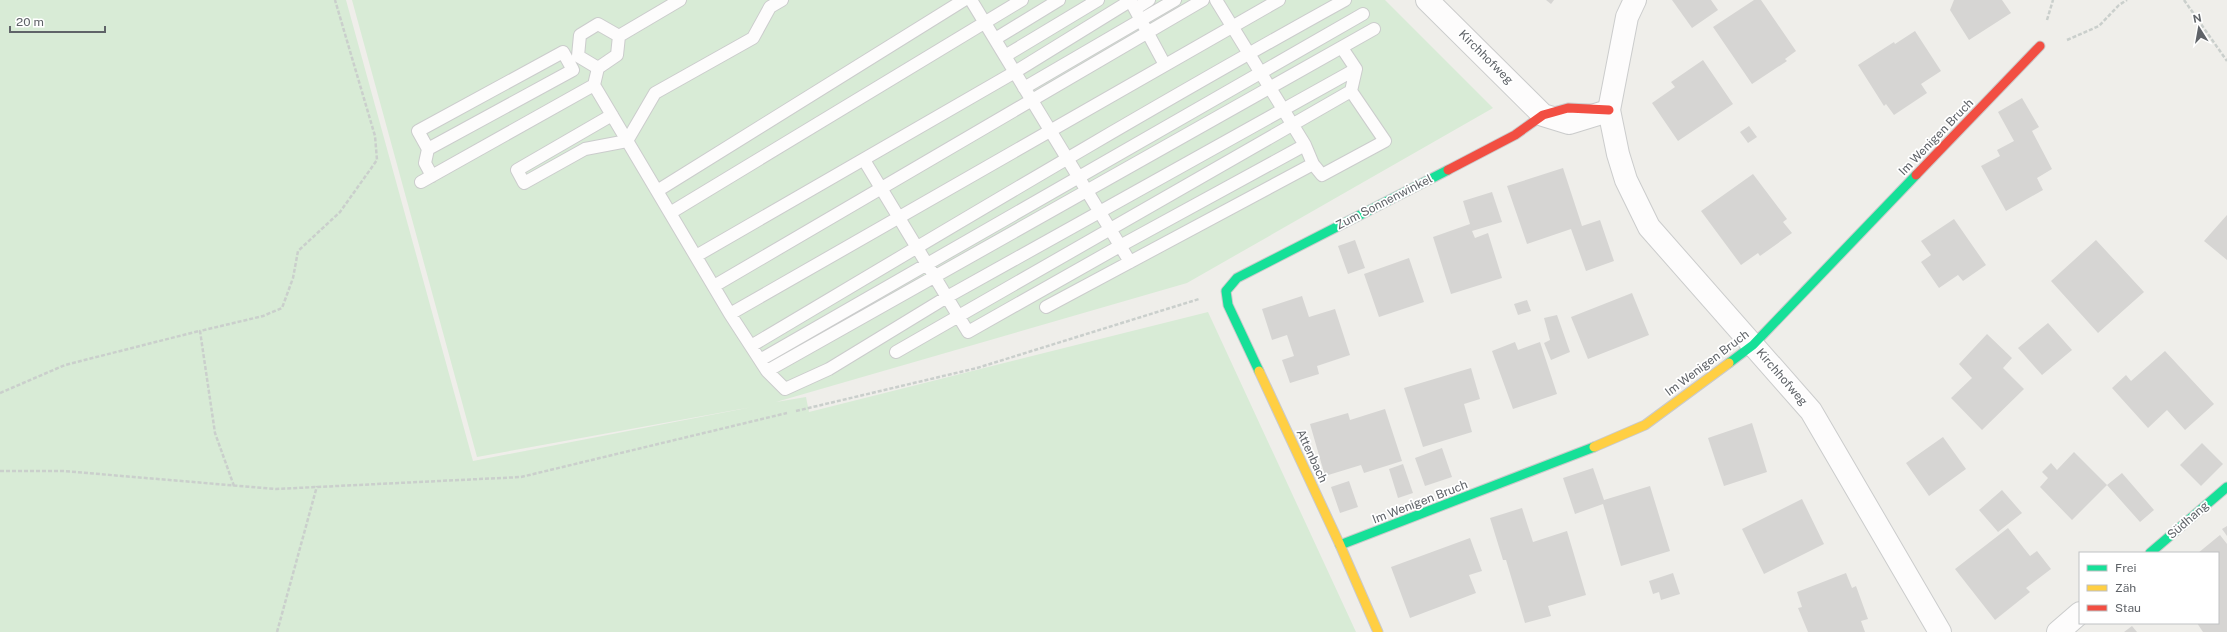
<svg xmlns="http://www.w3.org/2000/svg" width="2227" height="632" viewBox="0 0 2227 632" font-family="'Public Sans',sans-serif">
  <rect width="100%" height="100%" fill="#efeeea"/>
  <!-- green -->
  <path fill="#d8ebd6" d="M0,0H346L473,461L752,407L477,457L352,0H1385L1493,108L1187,283L776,402L806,397L809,412L1208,312L1356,632H0Z"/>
  <!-- building -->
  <path fill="#d6d5d3" d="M1546,0H1554L1551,4Z
    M1672,0H1711L1718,10L1692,28Z
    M1754,0H1761L1796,51L1785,59L1787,61L1752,84L1713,27Z
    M1954,0H2002L2011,13L1969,40L1950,10Z
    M1915,31L1941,71L1921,84L1927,93L1894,115L1886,104L1884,106L1858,65L1894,42L1895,44Z
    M1703,60L1733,104L1678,141L1652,103L1675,87L1671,82Z
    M2022,98L2039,127L2032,131L2052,169L2037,178L2043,190L2006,211L1981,166L2000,156L1997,150L2014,141L1998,112Z
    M1749,126L1757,137L1748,143L1740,132Z
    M1563,168L1582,226L1600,220L1614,261L1586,271L1571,229L1527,244L1507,186Z
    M1753,174L1787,219L1783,222L1792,233L1760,256L1758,253L1741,265L1701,211Z
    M1492,192L1502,222L1472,231L1475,238L1488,233L1502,278L1451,294L1433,237L1470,224L1463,201Z
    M2227,215V260L2204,241Z
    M1954,219L1986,265L1963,281L1958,275L1939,288L1921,262L1931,255L1921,241Z
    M1355,240L1365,268L1348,274L1338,246Z
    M2096,240L2144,292L2098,333L2051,281Z
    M1409,258L1424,302L1379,317L1364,274Z
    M1632,293L1649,335L1588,359L1571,317Z
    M1302,296L1309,317L1335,309L1350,355L1317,366L1319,374L1290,383L1282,360L1294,356L1287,335L1272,340L1262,309Z
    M1527,300L1531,311L1518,315L1514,304Z
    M1557,315L1570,352L1551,360L1544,343L1550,340L1544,318Z
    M2048,323L2072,350L2042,375L2018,348Z
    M1987,334L2012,358L2003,368L2024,389L1982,430L1951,398L1972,378L1959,364Z
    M1515,342L1518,350L1540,342L1557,394L1513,409L1492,351Z
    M2165,351L2214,404L2185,430L2167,410L2148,428L2112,388L2126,375L2131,381Z
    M1471,368L1480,399L1464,404L1472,432L1423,447L1404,388Z
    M1385,409L1402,461L1364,473L1361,465L1325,476L1310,424L1348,413L1350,420Z
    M1752,423L1767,472L1724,486L1708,438Z
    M1943,437L1966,469L1929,496L1906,463Z
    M2202,443L2223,464L2201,486L2180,465Z
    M1442,448L1452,477L1425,486L1415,458Z
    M2074,452L2107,485L2072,520L2040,487L2048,478L2042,472L2051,463L2057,470Z
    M1403,464L1413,493L1398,498L1389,469Z
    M1593,468L1604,500L1650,486L1670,551L1621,566L1603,504L1575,514L1563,478Z
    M2122,473L2154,510L2140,522L2107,485Z
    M1349,481L1358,507L1340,513L1331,487Z
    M2002,490L2022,513L1998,532L1979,510Z
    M1802,499L1824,544L1764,574L1742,529Z
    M1522,508L1533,542L1567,531L1586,595L1548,606L1551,616L1525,623L1506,560H1503L1490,518Z
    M2227,526V536L2222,529Z
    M2008,528L2030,556L2037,551L2051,569L2026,588L2030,592L1995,620L1955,569Z
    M2220,535L2227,544V632H2203L2197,623H2218V553H2198Z
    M1470,538L1482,571L1469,575L1476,593L1410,618L1391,567Z
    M1673,573L1680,594L1661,600L1659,592L1653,594L1649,581Z
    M1846,573L1852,588L1856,586L1868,619L1861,621L1865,632H1808L1798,608L1802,607L1797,592Z
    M2132,626L2137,632H2124Z"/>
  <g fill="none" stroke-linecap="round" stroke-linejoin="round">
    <defs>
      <path id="lane" d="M680,0L619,36L617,55L598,68L594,85L730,314L767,371L1374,29
        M971,0L1130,262
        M1130,0L1165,65
        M1216,0L1305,145L1313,164L1322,175L1385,141L1351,91
        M1135,9L1149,0
        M995,39L1059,0
        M1005,56L1098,0
        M598,68L578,56L580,35L598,24L619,36
        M1024,88L1175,0
        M612,115L517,170L524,183L585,149L627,141L655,93L753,38L770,7L782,0
        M428,149L573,70L563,52L418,131L428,149L425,163L432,176
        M864,160L968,332L1120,246L1305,145
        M421,182L594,85
        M657,191L964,0
        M670,213L1022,0
        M696,256L1015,72L1130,1
        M714,286L1203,0
        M1046,307L1313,164
        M730,314L1279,0
        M751,346C948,229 1144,111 1345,0
        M896,352L1351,91L1356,69L1342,48
        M760,360L1363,14
        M767,371L785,389L829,369L947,297L1356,69"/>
      <path id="street" d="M1427,0L1543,115L1569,123L1608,111
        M1635,0L1627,17L1609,110L1618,154L1626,180L1649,227L1811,411L1940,632
        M2058,632L2080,613"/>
      <path id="fast" d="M1729,363L1753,345L1916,175
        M1259,371L1228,305L1226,291L1237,278L1448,170
        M1340,545L1594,447
        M2150,553L2227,487"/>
      <path id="slow" d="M1259,371L1340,545L1378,632
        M1594,447L1645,425L1729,363"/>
      <path id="jam" d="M1448,170L1515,135L1543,115L1568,108L1609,110
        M1916,175L2040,46"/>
    </defs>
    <!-- lane casing -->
    <use href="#lane" stroke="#cbcccc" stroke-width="14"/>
    <!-- street casing -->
    <use href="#street" stroke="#cbcccc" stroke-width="24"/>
    <!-- fast casing -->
    <use href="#fast" stroke="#cacacb" stroke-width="11"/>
    <!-- slow casing -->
    <use href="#slow" stroke="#cacacb" stroke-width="11"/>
    <!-- jam casing -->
    <use href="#jam" stroke="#cacacb" stroke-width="11"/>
    <!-- path -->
    <path stroke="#cacfcc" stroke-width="2.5" stroke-dasharray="4 2" stroke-linecap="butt" d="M2184,0L2227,61
      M2047,20L2053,0
      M2067,40L2099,26L2119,5L2127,0
      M0,393L65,365L199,331
      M796,411L977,368L1199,299
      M0,471H63L276,489L521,477L787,413
      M234,486L215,433L200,331L263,316L282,308L293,278L298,251L340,212L377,160L375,136L335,0
      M277,632L317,486"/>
    <!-- lane -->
    <use href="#lane" stroke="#fdfcfc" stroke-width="12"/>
    <!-- street -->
    <use href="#street" stroke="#fdfcfc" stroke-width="22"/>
    <!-- fast -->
    <use href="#fast" stroke="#16e098" stroke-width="9"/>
    <!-- slow -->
    <use href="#slow" stroke="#ffcf43" stroke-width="9"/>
    <!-- jam -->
    <use href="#jam" stroke="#f24e42" stroke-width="9"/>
  </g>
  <g text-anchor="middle" stroke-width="3.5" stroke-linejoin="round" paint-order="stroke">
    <!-- street labels -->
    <g font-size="12" fill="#5f6368" stroke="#fff">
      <text transform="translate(1486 57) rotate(45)" y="4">Kirchhofweg</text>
      <text transform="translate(1936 137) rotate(-46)" y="4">Im Wenigen Bruch</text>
      <text transform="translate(1384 202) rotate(-27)" y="4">Zum Sonnenwinkel</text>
      <text transform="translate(1707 363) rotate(-37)" y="4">Im Wenigen Bruch</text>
      <text transform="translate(1782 377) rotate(49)" y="4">Kirchhofweg</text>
      <text transform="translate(1312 456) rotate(65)" y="4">Attenbach</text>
      <text transform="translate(1420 502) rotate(-21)" y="4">Im Wenigen Bruch</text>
      <text transform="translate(2188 520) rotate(-41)" y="4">Südhang</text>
    </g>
  </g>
  <!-- legend -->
  <rect x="2079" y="552" width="140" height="72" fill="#ffffff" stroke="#bfc1c3"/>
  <rect x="2087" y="565" width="20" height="6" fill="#16e098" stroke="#bfc1c3"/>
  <text x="2115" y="572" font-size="12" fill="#5f6368">Frei</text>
  <rect x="2087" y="585" width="20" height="6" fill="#ffcf43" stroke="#bfc1c3"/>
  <text x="2115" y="592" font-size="12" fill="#5f6368">Zäh</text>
  <rect x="2087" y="605" width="20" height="6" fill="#f24e42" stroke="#bfc1c3"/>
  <text x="2115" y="612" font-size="12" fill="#5f6368">Stau</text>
  <!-- north arrow -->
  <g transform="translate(2199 28) rotate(349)" stroke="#ffffff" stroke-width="3" paint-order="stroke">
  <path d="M0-3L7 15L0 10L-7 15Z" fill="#5f6368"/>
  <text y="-6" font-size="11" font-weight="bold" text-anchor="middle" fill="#5f6368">N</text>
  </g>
  <!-- scale -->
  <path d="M10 26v6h95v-6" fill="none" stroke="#5f6368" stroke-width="2"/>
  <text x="16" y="26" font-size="12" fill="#5f6368" stroke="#ffffff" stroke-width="3" paint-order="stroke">20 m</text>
</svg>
